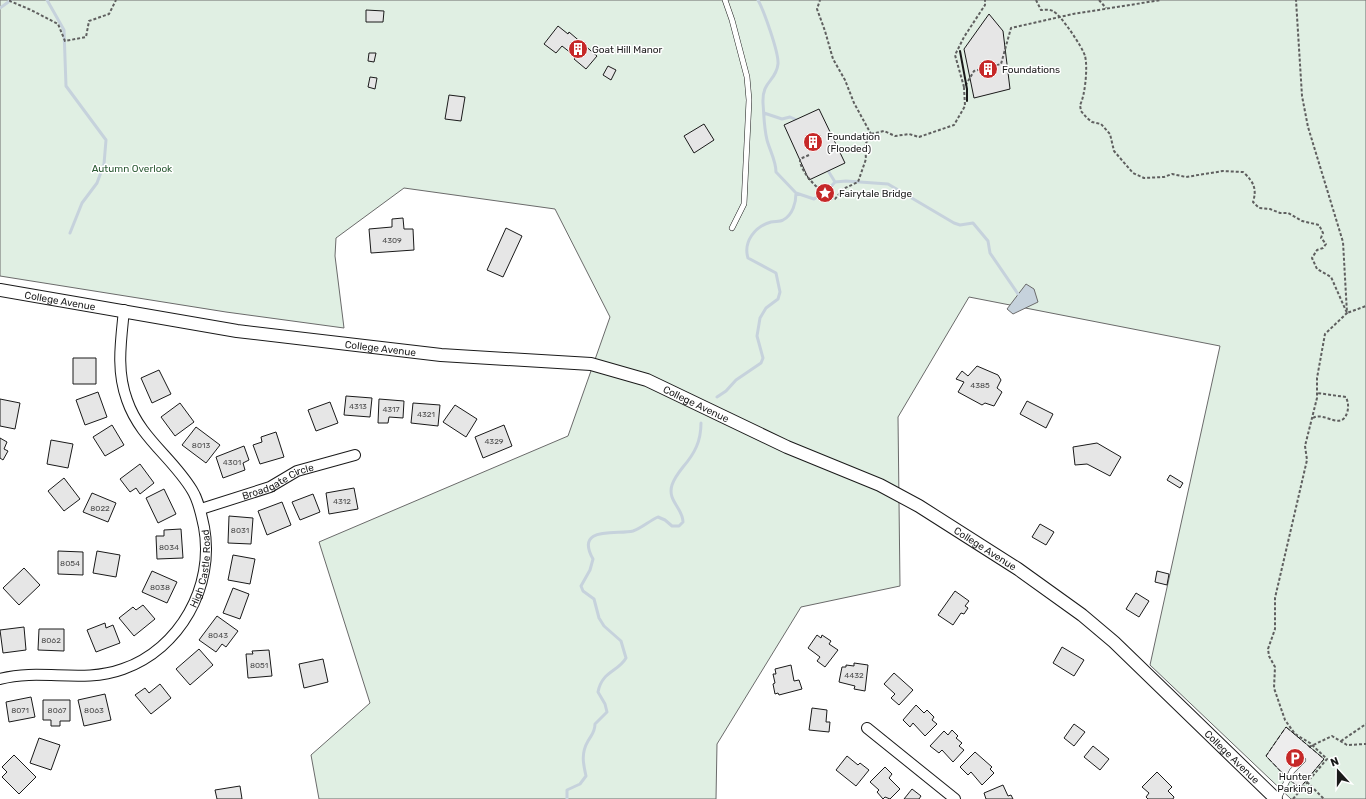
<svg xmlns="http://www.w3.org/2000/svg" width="1366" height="799" viewBox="0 0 1366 799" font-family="Rubik,sans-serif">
  <rect width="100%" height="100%" fill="#fff"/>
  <!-- green -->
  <path fill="#e0efe3" stroke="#6a6a6a" d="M0,0H1366V799H1291L1150,665L1220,346L969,297L898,417L900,586L801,607L717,744L716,799H319L311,755L370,703L319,542L568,436L610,317L555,209L404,188L336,238L335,256L344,328L226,312L0,276Z"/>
  <!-- parking -->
  <path fill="#ededed" stroke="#6a6a6a" d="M1286,727L1324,759L1300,788L1288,779L1266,756Z"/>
  <!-- water -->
  <path fill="#c6d2dc" stroke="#6a6a6a" d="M1026,284L1034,289L1038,302L1013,314L1007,309Z"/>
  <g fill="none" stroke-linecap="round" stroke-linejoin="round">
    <!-- stream -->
    <path stroke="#c6d2dc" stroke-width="3" d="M47,0L64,30L66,86L106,140L104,164L97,183L82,203L70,233
      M0,8L11,0
      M764,113L782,119L790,117L799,121
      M827,169L835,182
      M796,193L814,199L827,191L835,182L846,181L888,184L954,223L960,225L973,223L988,241L990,253L1018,294
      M717,397L726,391L736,380L761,363L763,358L757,336L760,318L766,308L778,299L780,292L776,273L748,258C743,242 755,226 771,222C775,221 780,222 783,220C793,215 796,202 796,193L776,172C776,161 770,151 767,140C764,128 764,116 763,103C762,80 776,82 778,64C779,53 764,11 758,0
      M567,799V790L580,784L586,776C583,763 581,753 588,741C592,734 595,732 595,724L607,712L605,704L598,692C602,671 618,672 626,658L621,641L604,626L599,618L594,599L583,591L581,586L590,570L593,559C574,525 618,535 633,531C642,528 649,521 658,517L665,520L672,526H679L683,522C683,508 667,501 672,485C674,479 679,472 683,467C695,453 701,441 701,423"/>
  </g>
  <!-- building -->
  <path fill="#e6e6e6" stroke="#1a1a1a" d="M366,10L384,11L383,22H366Z
    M989,14L1003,31L1010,89L974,98L964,49Z
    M558,26L568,34L569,32L597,56L586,69L574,59L576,57L562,46L556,53L544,44Z
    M369,53H376L374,62L368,61Z
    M608,66L616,70L611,80L603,75Z
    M370,77L377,78L375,89L368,87Z
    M449,95L465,97L461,121L445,119Z
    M819,109L845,163L809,180L784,125Z
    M704,124L714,140L694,153L684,136Z
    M403,218L404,229H413L414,250L371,253L369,229L392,227V219Z
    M506,228L522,236L503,277L487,270Z
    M73,358H96V384H73Z
    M977,366L998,375L1001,380L997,388L1002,392L994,406L985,403L982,405L958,392L964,382L956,379L962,371L968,376Z
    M159,370L171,394L152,403L141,378Z
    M98,392L107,417L85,425L76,400Z
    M346,396L372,398L370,417L344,415Z
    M0,399L20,403L15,429L0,426Z
    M379,399L404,401L403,418L389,417L388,423H378Z
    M1027,401L1053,414L1046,428L1020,414Z
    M330,402L338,423L316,431L308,410Z
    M180,403L194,422L175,436L161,417Z
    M413,403L440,405L438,426L411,423Z
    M455,405L477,419L466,437L443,422Z
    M112,425L124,445L105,456L93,437Z
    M504,425L512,446L483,458L475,437Z
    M196,427L220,445L206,463L182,445Z
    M276,432L284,457L260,464L253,445L262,442L261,437Z
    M0,438L7,442L4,449L8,451L3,460L0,458Z
    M51,440L73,444L68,468L47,464Z
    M1097,443L1121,457L1110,476L1087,464L1075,465L1073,447Z
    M244,446L249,460L243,463L245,470L223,478L216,457Z
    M140,464L154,483L140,494L136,488L130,492L120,479Z
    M1170,475L1183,483L1180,488L1167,480Z
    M64,478L80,499L64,511L48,491Z
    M354,488L358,509L329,514L326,493Z
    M164,489L176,514L158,523L146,498Z
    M92,493L116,503L108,522L83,512Z
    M313,494L320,512L300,520L292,502Z
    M282,502L291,525L267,535L258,511Z
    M229,516L253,518L251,544L228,543Z
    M1040,524L1054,532L1046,545L1032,537Z
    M181,529L183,558L157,559L156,536H164V530Z
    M58,551L83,552V575L58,574Z
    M97,551L120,555L116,577L93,573Z
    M233,555L255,559L250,584L228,580Z
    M24,568L40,585L19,605L3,588Z
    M152,571L177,582L167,603L142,592Z
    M1157,571L1169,574L1167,585L1155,582Z
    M233,588L249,594L240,619L223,613Z
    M955,591L969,601L965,606L968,608L964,614L961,613L953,625L938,615Z
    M1136,593L1149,601L1139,617L1126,609Z
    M143,605L155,619L134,636L119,618L133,607L136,610Z
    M217,616L238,631L226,647L222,644L216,652L199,640Z
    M105,623L106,628L113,625L120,643L96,652L87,630Z
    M24,627L26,650L3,653L0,630Z
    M39,629H64V651L38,650Z
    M817,635L821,638L822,635L831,641L829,644L838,650L825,667L817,661L820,657L808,648Z
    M1062,647L1084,660L1074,676L1053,663Z
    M199,649L213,665L190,685L176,669Z
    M269,650L272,676L248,678L246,654H253L252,651Z
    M323,659L328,682L304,688L299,664Z
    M854,663L868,665L865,691L854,689L855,686L839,682L842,667H846V665L854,666Z
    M791,665L794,681L799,680L802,689L779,695L778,693L775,694L773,684L775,683L773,674H776L775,669Z
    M894,673L913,690L899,705L891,698L895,694L884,684Z
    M160,684L171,698L151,714L135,695L145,688L149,693Z
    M105,694L111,720L84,726L78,700Z
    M31,697L35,717L9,722L6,702Z
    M43,700H70V721H60V726H51V720H43Z
    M916,705L924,713L927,710L934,717L932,720L937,724L925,736L913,723L910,727L903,720Z
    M812,708L827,710L826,722H830L829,732L809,730Z
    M1074,724L1085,732L1074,746L1064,738Z
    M952,730L958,736L956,738L962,743L959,746L964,750L953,762L942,750L939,753L930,746L944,731L948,735Z
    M39,738L60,745L51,770L30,763Z
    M1093,746L1109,759L1100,770L1084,757Z
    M975,752L992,767L990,769L994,773L982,785L971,772L968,775L960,767Z
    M14,755L36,777L19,794L2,777L7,772L2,767Z
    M847,756L858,765L860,763L869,770L856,786L836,770Z
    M885,767L892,774L889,778L900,789L890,799L885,797L883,799L877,792L879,790L870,782Z
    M1157,772L1172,787L1168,791L1174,797L1173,799H1148L1146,797L1149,793L1142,787Z
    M1003,785L1008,796L1011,795L1013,799H986L984,793Z
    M240,786L242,799H217L215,790Z
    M912,789L921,796L919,799H904Z"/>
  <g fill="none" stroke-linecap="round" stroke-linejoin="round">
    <defs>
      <path id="service" d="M725,0L732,20L747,77L749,100L744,204L732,228
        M1278,799L1292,771L1303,760"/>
      <g id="minor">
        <path id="s1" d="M201,509L270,487L297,471L355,455"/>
        <path id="s2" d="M0,679C41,668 82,684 123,669C180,649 215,586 204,527C201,514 199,501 192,490C172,457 140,438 127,400C116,370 121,341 124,310"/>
        <path d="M867,728L955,799"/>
      </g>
      <g id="tertiary">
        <path id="s3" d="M0,290L237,331L441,355L591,364L647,380L787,447L880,485L919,506L1018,569L1082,615L1114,642L1276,799"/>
      </g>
    </defs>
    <!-- service casing -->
    <use href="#service" stroke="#1a1a1a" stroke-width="6"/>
    <!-- minor casing -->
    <use href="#minor" stroke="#1a1a1a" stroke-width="12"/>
    <!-- tertiary casing -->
    <use href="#tertiary" stroke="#1a1a1a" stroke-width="14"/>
    <!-- path -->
    <path stroke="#5f5f5f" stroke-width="2" stroke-dasharray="3 2" stroke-linecap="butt" d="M10,0V1L31,10L58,24L65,41L86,37L89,21L109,14L116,0
      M1036,0L1041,10C1045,10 1049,9 1053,11C1061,15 1083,48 1085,56C1088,67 1085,96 1080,105L1081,111L1087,118L1092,122L1101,124L1110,134L1114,151L1133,173L1144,178L1164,177L1172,174L1186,177L1223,171L1243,172C1254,182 1257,189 1253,202L1259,208L1270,209L1280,213H1288L1302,221L1319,225L1323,233L1321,238L1326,244L1323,248L1317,250L1312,258L1317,269L1331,277L1347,313L1366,306
      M1099,0L1106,8
      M964,87L955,55L964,37L985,5V0
      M871,134L884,131L895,136L909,134L919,137L954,125L965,106L964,88L974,71L1001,64L1011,28L1073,14L1161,0
      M809,155L800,159C799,172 823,196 835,199L843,189L858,182L866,159L865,145L871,134L854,103L845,80L833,59L825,31L817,9L820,0
      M1313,418C1324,411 1341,431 1347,413C1349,407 1348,402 1346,397L1317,393
      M1341,741L1366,724
      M1309,747L1332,736L1347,745L1366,744
      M1307,782L1324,799
      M1293,799L1327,759L1310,743L1295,734L1285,720L1274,688L1275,667L1269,656L1268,649L1275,629V598L1307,460L1305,446L1317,398V378L1325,334L1347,313L1343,242L1308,127L1302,96L1296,0"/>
    <!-- service -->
    <use href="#service" stroke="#fff" stroke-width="5"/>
    <!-- minor -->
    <use href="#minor" stroke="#fff" stroke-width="10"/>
    <!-- tertiary -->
    <use href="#tertiary" stroke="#fff" stroke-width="12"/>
    <!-- fence -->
    <path stroke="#1a1a1a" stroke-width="1" stroke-dasharray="5 2" stroke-linecap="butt" d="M1286,727L1324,759L1300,788L1288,779L1266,756Z"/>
    <!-- wall -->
    <path stroke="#1a1a1a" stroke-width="2" d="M960,51L967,89V101"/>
  </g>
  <!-- icons -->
  <defs>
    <symbol id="building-disc" viewBox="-11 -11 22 22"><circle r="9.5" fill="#c62828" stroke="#fff"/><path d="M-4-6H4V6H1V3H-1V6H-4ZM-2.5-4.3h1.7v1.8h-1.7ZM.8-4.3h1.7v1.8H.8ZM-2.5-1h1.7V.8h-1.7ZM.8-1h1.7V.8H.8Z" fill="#fff"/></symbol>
    <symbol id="sight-disc" viewBox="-11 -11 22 22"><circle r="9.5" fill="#c62828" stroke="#fff"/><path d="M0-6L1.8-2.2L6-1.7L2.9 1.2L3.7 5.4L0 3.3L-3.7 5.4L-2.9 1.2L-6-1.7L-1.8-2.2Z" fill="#fff"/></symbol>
    <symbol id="parking-disc" viewBox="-11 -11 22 22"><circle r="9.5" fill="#c62828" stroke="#fff"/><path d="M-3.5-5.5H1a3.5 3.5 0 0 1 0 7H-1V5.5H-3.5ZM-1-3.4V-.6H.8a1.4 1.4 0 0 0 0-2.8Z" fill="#fff"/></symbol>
  </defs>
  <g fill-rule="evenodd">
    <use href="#building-disc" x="567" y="38" width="22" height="22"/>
    <use href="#building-disc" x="977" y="58" width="22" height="22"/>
    <use href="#building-disc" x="802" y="131" width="22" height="22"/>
    <use href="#sight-disc" x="814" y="182" width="22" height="22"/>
    <use href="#parking-disc" x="1284" y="747" width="22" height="22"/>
  </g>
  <g text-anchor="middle" stroke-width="3" stroke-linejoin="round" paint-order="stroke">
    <!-- number labels -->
    <g font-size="8" fill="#4d4d4d">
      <text x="392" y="243">4309</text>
      <text x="980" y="388">4385</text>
      <text x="358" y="409">4313</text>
      <text x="391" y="412">4317</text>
      <text x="426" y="417">4321</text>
      <text x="494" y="444">4329</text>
      <text x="201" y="448">8013</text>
      <text x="232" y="465">4301</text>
      <text x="342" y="504">4312</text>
      <text x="100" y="511">8022</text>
      <text x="240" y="533">8031</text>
      <text x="169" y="550">8034</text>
      <text x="70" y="566">8054</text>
      <text x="160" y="590">8038</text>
      <text x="218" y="638">8043</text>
      <text x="51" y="643">8062</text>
      <text x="259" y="668">8051</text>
      <text x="854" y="678">4432</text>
      <text x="20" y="713">8071</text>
      <text x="57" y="713">8067</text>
      <text x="94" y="713">8063</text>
    </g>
    <!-- poi labels -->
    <g font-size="10" fill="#1a1a1a" stroke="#fff" text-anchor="start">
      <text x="592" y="53">Goat Hill Manor</text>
      <text x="1002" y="73">Foundations</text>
      <text x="827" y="140">Foundation<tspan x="827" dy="12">(Flooded)</tspan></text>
      <text x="839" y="197">Fairytale Bridge</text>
      <text x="1295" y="780" text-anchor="middle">Hunter<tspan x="1295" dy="12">Parking</tspan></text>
    </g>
    <!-- park labels -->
    <g font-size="10" fill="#2b5a34" stroke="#fff">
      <text x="132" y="172">Autumn Overlook</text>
    </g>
    <!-- street labels -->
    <g font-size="10" fill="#1a1a1a" stroke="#fff">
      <text dy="4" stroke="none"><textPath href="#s3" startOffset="61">College Avenue</textPath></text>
      <text dy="4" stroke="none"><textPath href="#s3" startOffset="385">College Avenue</textPath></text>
      <text dy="4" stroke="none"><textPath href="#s3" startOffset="709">College Avenue</textPath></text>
      <text dy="4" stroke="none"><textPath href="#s1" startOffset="82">Broadgate Circle</textPath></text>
      <text dy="4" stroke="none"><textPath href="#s3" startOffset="1033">College Avenue</textPath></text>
      <text dy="4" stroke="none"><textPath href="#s2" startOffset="259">High Castle Road</textPath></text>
      <text dy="4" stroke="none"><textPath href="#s3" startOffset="1357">College Avenue</textPath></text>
    </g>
  </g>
  <!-- north arrow -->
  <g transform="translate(1338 771) rotate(339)" stroke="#ffffff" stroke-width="3" paint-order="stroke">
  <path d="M0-3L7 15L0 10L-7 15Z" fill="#1a1a1a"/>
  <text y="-6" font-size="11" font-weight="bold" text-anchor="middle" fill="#1a1a1a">N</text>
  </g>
</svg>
